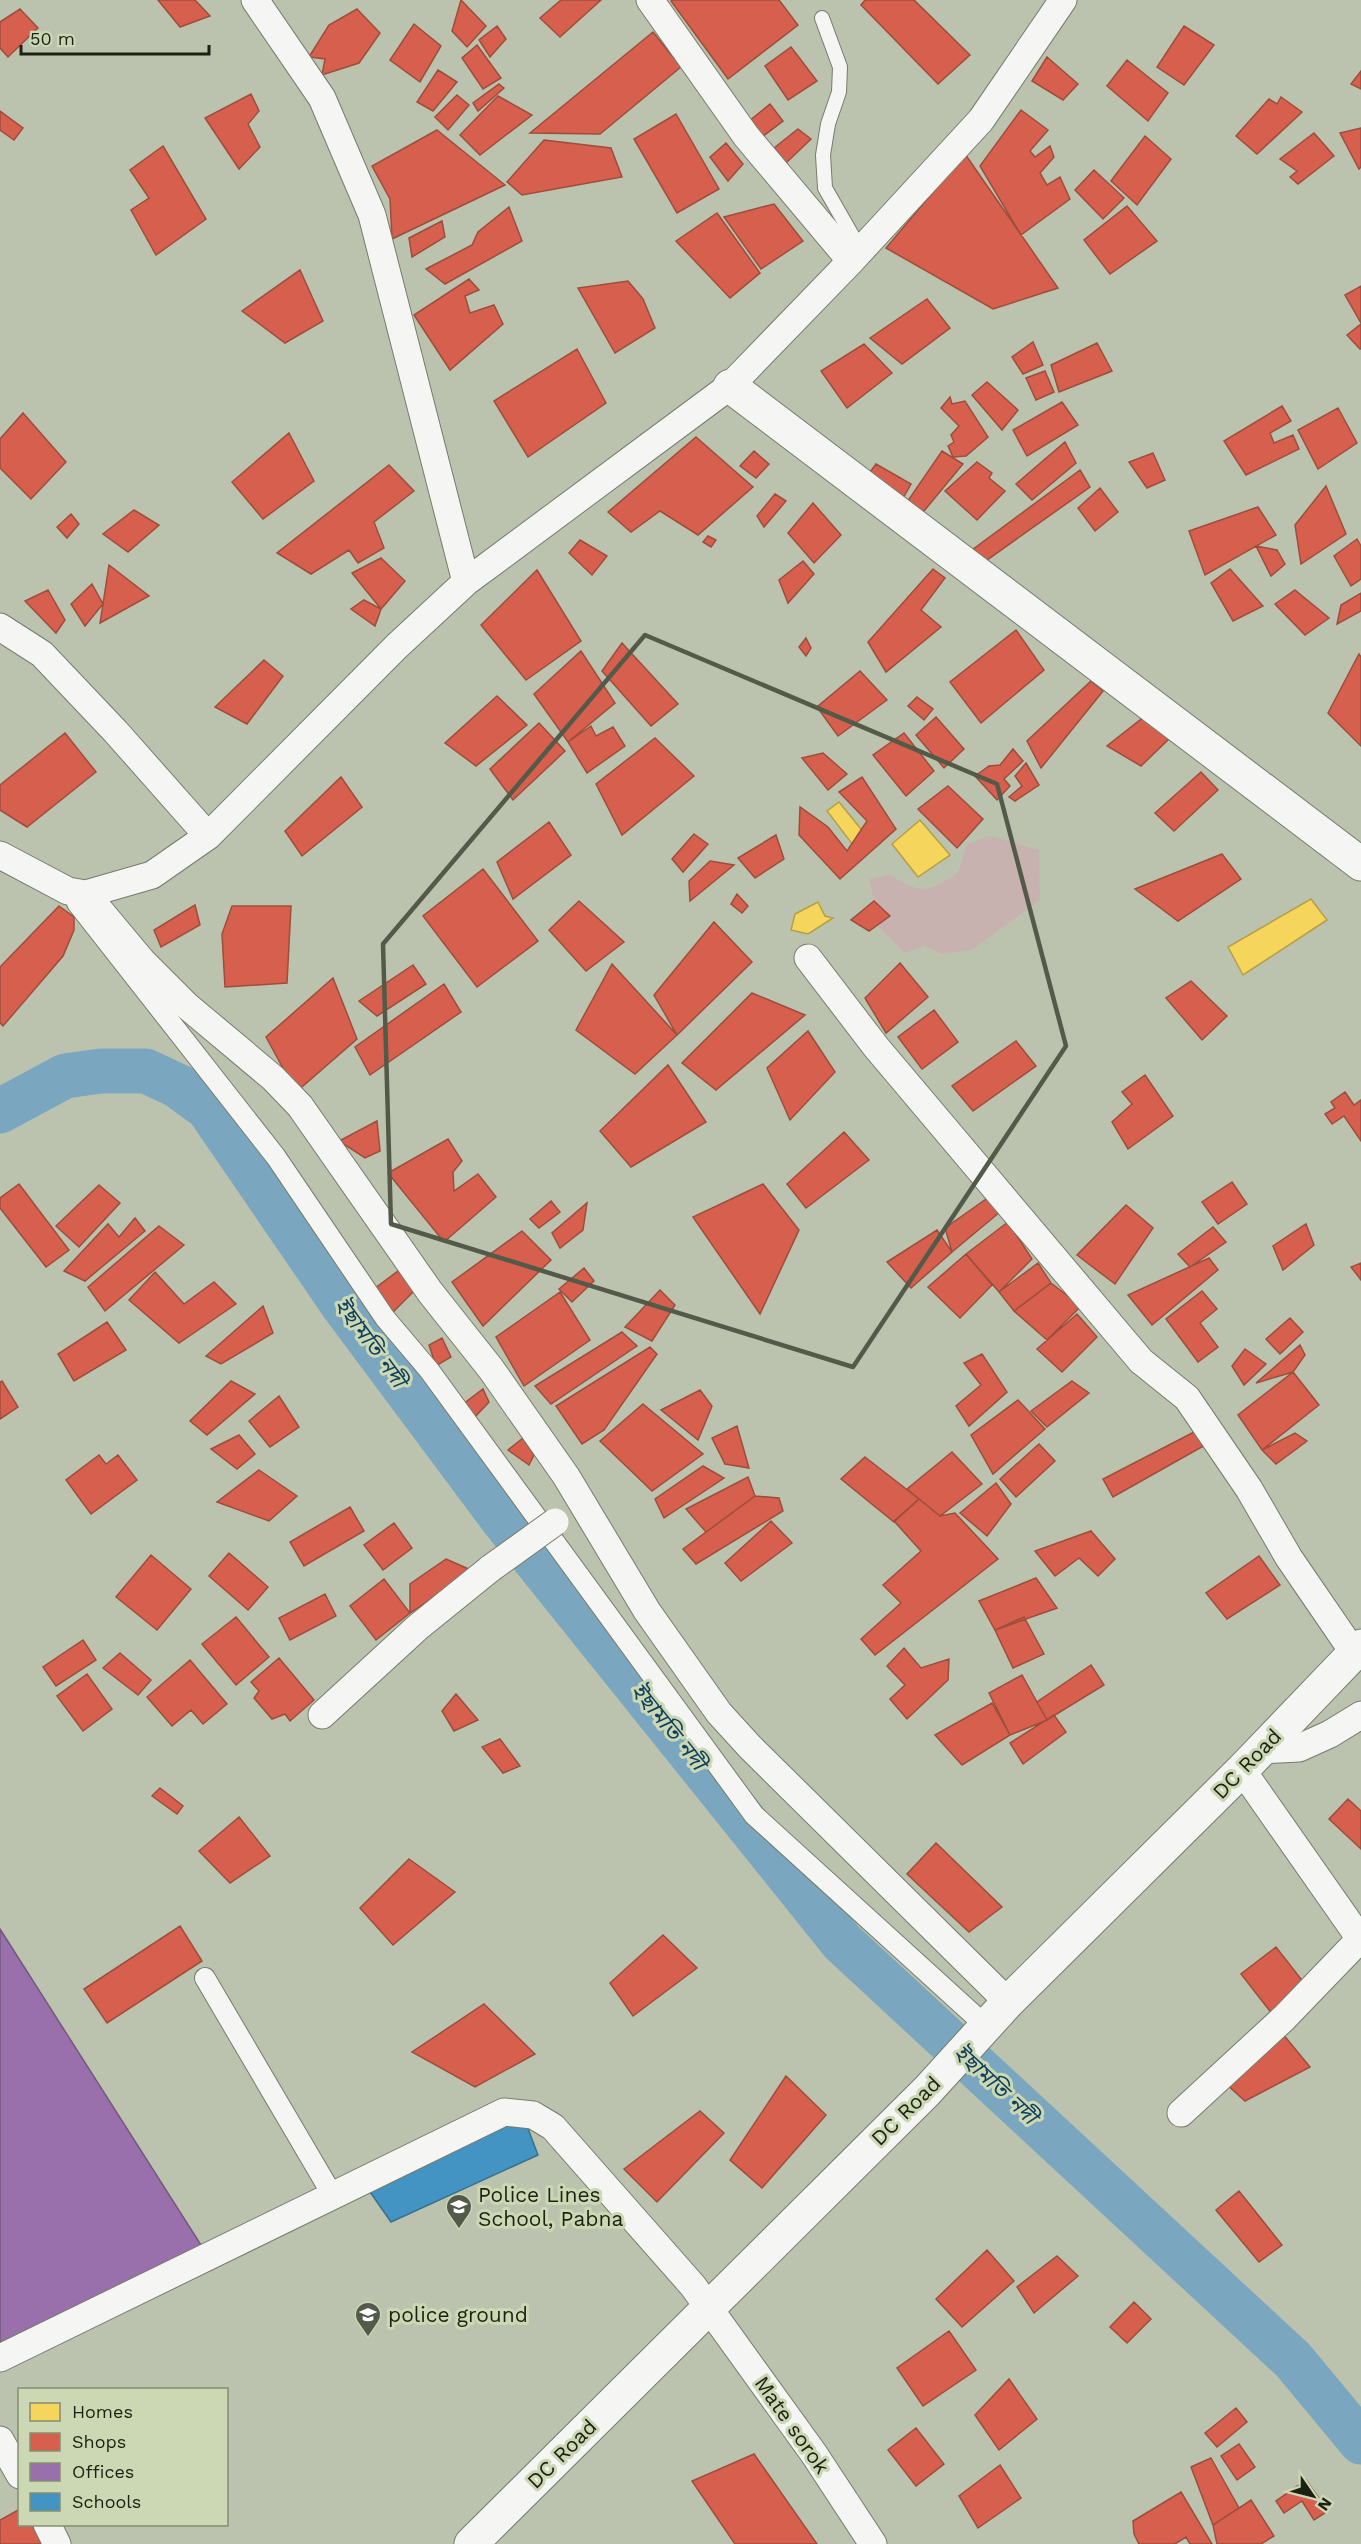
<svg xmlns="http://www.w3.org/2000/svg" width="1361" height="2544" viewBox="0 0 1361 2544" font-family="'Work Sans','Noto Sans Bengali',sans-serif">
  <rect width="100%" height="100%" fill="#bbc3ae"/>
  <!-- green -->
  <path fill="#c8b2af" d="M989,836L1039,850L1040,900L972,950L943,954L924,946L905,953L868,917L874,901L869,879L890,875C922,895 927,892 958,873L967,844Z"/>
  <!-- homes -->
  <path fill="#f6d55c" stroke="#b59f46" stroke-width="1.5" d="M839,802L865,834L853,845L827,811Z
    M920,820L950,855L918,877L892,844Z
    M1311,899L1327,920L1243,975L1228,947Z
    M818,902L825,916L833,918L808,934L791,930L795,914Z"/>
  <!-- shops -->
  <path fill="#d6604d" stroke="#9e4d3c" stroke-width="1.5" d="M158,0H195L210,16L180,27Z
    M461,0L486,26L467,47L452,31Z
    M561,0H601L560,37L540,18Z
    M673,0H779L798,25L728,79L671,1Z
    M865,0H914L970,55L938,84L861,5Z
    M20,9L38,28L8,57L0,48V22Z
    M357,9L380,33L359,63L322,75L325,59L309,57L329,25Z
    M414,24L441,46L420,82L390,60Z
    M497,26L506,39L490,57L479,40Z
    M1184,26L1214,45L1184,85L1157,67Z
    M653,32L681,67L600,134L530,133Z
    M477,45L501,78L483,89L462,58Z
    M791,47L817,81L788,100L765,66Z
    M1047,57L1078,84L1063,100L1032,81Z
    M1127,60L1168,93L1148,121L1107,86Z
    M438,70L457,82L433,111L417,102Z
    M1361,71V89L1351,84Z
    M499,84L504,88L478,111L473,103Z
    M251,94L259,111L248,124L260,147L239,169L205,118Z
    M457,95L469,105L448,130L435,117Z
    M498,96L532,115L480,155L460,135Z
    M1281,97L1302,112L1257,154L1236,136L1269,99L1277,104Z
    M770,104L783,121L762,137L749,121Z
    M1021,110L1048,130L1030,151L1035,157L1050,146L1054,157L1040,173L1047,185L1060,177L1070,199L1021,235L980,166Z
    M0,111L23,128L14,140L0,130Z
    M676,114L719,189L677,213L634,139Z
    M1361,128V167L1359,169L1340,133Z
    M798,129L811,139L786,163L774,148Z
    M437,130L505,185L392,239L390,199L372,166Z
    M1314,133L1334,156L1298,184L1290,177L1297,171L1280,159Z
    M1145,136L1171,159L1137,205L1111,181Z
    M544,140L611,148L622,177L522,195L507,182Z
    M726,143L743,164L728,181L710,157Z
    M163,146L206,219L156,255L131,210L149,198L130,170Z
    M965,154L1058,288L993,309L886,248Z
    M1094,170L1124,198L1103,219L1075,190Z
    M774,204L803,241L761,269L724,217Z
    M1127,206L1157,241L1110,274L1084,240Z
    M509,207L522,241L445,284L426,269L472,245L478,232Z
    M717,213L760,273L730,298L676,241Z
    M442,221L445,237L412,257L409,238Z
    M300,270L323,321L285,343L242,311Z
    M469,279L479,290L465,296L470,313L494,305L503,324L450,370L414,315Z
    M628,281L643,299L655,328L615,353L578,288Z
    M1361,286V323L1345,295Z
    M927,299L950,328L902,364L870,338Z
    M1361,324V349H1360L1347,335Z
    M1033,342L1043,365L1023,374L1012,357Z
    M1097,343L1112,371L1059,392L1051,365Z
    M864,344L892,373L847,408L821,371Z
    M577,349L606,403L528,457L494,401Z
    M1045,371L1054,392L1036,400L1026,378Z
    M987,382L1018,410L1002,430L972,395Z
    M950,397L952,404L965,401L988,437L966,456L953,457L948,446L954,442L951,435L959,426L941,408Z
    M1062,402L1078,425L1027,456L1013,430Z
    M1282,406L1291,421L1270,433L1274,443L1293,435L1299,449L1246,475L1224,441Z
    M1338,408L1357,443L1318,469L1298,430Z
    M23,413L66,462L31,499L0,468V439Z
    M289,433L314,481L263,519L232,482Z
    M696,437L753,487L698,535L660,511L631,532L608,512Z
    M1065,442L1076,463L1032,500L1016,484Z
    M754,451L769,464L756,478L740,466Z
    M942,451L963,464L919,517L905,505Z
    M1153,453L1165,480L1147,488L1129,462Z
    M977,462L992,473L989,478L1005,491L977,520L945,491Z
    M876,464L911,484L902,500L867,476Z
    M389,465L414,491L374,522L384,548L358,563L349,550L311,574L277,553Z
    M1080,470L1090,487L987,560L972,550Z
    M1326,486L1346,534L1301,564L1295,525Z
    M1100,488L1118,512L1095,531L1078,508Z
    M775,494L786,501L764,527L757,516Z
    M813,503L841,535L814,563L788,533Z
    M1258,507L1276,535L1205,575L1189,531Z
    M134,510L159,525L128,552L103,534Z
    M71,514L79,524L67,538L57,527Z
    M708,536L716,540L711,547L703,542Z
    M1357,539L1361,546V579L1351,586L1334,556Z
    M580,540L607,556L592,575L569,553Z
    M1256,546L1277,550L1285,564L1271,576Z
    M381,558L405,581L381,609L352,573Z
    M803,561L814,574L788,603L779,580Z
    M109,565L149,596L100,623L103,604Z
    M933,569L945,578L921,610L941,627L886,672L868,642Z
    M1230,569L1263,606L1233,621L1211,583Z
    M537,570L581,641L526,680L481,625Z
    M92,584L103,604L85,626L71,604Z
    M48,590L65,620L56,633L25,601Z
    M1295,590L1329,618L1305,635L1275,604Z
    M1361,593V611L1337,624L1341,605Z
    M364,600L381,609L375,626L351,609Z
    M1016,630L1044,670L981,723L950,682Z
    M806,638L811,648L806,656L799,647Z
    M622,643L678,704L651,726L602,671Z
    M581,651L615,703L568,742L534,694Z
    M1359,654L1361,657V746L1328,713Z
    M264,660L283,676L247,724L215,707Z
    M860,671L887,700L838,736L817,707Z
    M1091,681L1103,691L1041,768L1027,741Z
    M497,696L527,725L476,766L445,743Z
    M917,697L933,709L924,720L908,706Z
    M1145,716L1170,738L1141,766L1107,746Z
    M936,717L964,749L944,768L916,735Z
    M539,723L565,751L513,800L490,769Z
    M591,726L596,736L613,727L625,746L587,773L568,742Z
    M65,733L96,772L27,827L0,810V785Z
    M904,733L934,771L906,796L873,755Z
    M655,738L694,776L622,835L596,784Z
    M1013,749L1023,761L1004,779L1010,786L997,800L975,776L989,766L1000,765Z
    M823,753L847,774L828,790L802,758Z
    M1026,763L1039,785L1015,801L1009,797L1022,786L1015,776Z
    M1201,772L1218,790L1174,831L1155,813Z
    M341,777L362,807L302,856L285,831Z
    M862,777L896,829L840,879L799,835L800,807L828,827L847,851L867,821L839,792Z
    M948,786L983,819L957,848L918,809Z
    M549,822L571,855L513,899L497,862Z
    M694,834L708,844L683,872L672,859Z
    M776,835L784,859L755,878L738,858Z
    M1222,854L1241,879L1178,921L1135,889Z
    M710,861L734,865L690,901L689,881Z
    M483,869L538,941L477,987L423,916Z
    M737,894L748,906L742,913L731,904Z
    M579,901L624,942L586,971L549,930Z
    M874,901L890,916L869,931L851,920Z
    M195,905L200,925L161,947L154,930Z
    M59,906L74,917V930L63,956L3,1026L0,1023V967Z
    M232,906H291L287,983L225,987L222,934Z
    M714,922L752,962L677,1035L654,995Z
    M900,963L928,997L886,1033L865,998Z
    M612,964L677,1035L635,1074L576,1030Z
    M413,965L426,984L377,1016L359,1001Z
    M333,978L357,1039L296,1092L266,1037Z
    M1191,981L1227,1016L1202,1040L1166,998Z
    M444,984L461,1012L370,1075L355,1047Z
    M752,993L805,1015L716,1090L682,1063Z
    M934,1010L958,1042L922,1069L898,1037Z
    M808,1031L835,1072L790,1120L767,1068Z
    M1016,1041L1036,1066L973,1111L952,1086Z
    M668,1065L706,1122L631,1167L600,1131Z
    M1145,1075L1173,1116L1128,1149L1112,1122L1132,1104L1122,1092Z
    M1345,1092L1354,1105L1361,1100V1141L1344,1116L1332,1124L1325,1114L1335,1108L1331,1102Z
    M377,1121L380,1151L365,1158L339,1141Z
    M844,1132L869,1160L806,1208L787,1184Z
    M448,1139L462,1161L453,1172L454,1191L478,1174L496,1197L444,1242L388,1173Z
    M1232,1182L1247,1204L1218,1224L1202,1202Z
    M19,1184L69,1250L46,1267L0,1208V1198Z
    M763,1184L799,1230L760,1314L693,1217Z
    M99,1185L120,1203L79,1247L56,1226Z
    M989,1197L1000,1212L952,1252L945,1228Z
    M551,1201L560,1212L539,1228L530,1219Z
    M587,1203L583,1230L560,1248L552,1233Z
    M1126,1205L1153,1228L1115,1284L1077,1255Z
    M135,1218L145,1231L85,1281L64,1271L108,1224L119,1237Z
    M1008,1222L1032,1259L999,1292L966,1254Z
    M1306,1224L1314,1245L1283,1270L1273,1246Z
    M159,1226L184,1245L105,1311L88,1287Z
    M1213,1227L1226,1242L1190,1267L1178,1254Z
    M937,1230L952,1252L911,1288L887,1262Z
    M522,1231L551,1260L483,1326L452,1282Z
    M966,1254L992,1285L960,1318L928,1287Z
    M1209,1258L1218,1270L1152,1325L1128,1295Z
    M1038,1263L1051,1283L1014,1311L999,1292Z
    M1361,1263V1280L1351,1267Z
    M584,1268L594,1281L572,1302L559,1289Z
    M398,1271L416,1289L391,1314L374,1289Z
    M155,1272L184,1304L214,1282L236,1304L179,1343L129,1300Z
    M1051,1283L1081,1306L1047,1340L1014,1311Z
    M660,1290L675,1305L652,1341L625,1327Z
    M1202,1291L1217,1309L1200,1323L1218,1347L1198,1362L1166,1319Z
    M560,1292L590,1340L524,1386L496,1337Z
    M263,1306L273,1333L221,1364L206,1356Z
    M1077,1314L1097,1337L1062,1372L1037,1349Z
    M1290,1318L1303,1332L1280,1354L1266,1339Z
    M107,1322L126,1350L74,1381L58,1354Z
    M622,1332L637,1346L551,1404L535,1386Z
    M442,1338L451,1357L436,1366L429,1345Z
    M1300,1345L1305,1355L1293,1372L1256,1383Z
    M650,1347L657,1354L604,1430L582,1444L556,1406Z
    M1245,1349L1266,1364L1244,1385L1232,1366Z
    M982,1354L1007,1392L969,1426L956,1406L981,1385L964,1363Z
    M1293,1372L1319,1405L1262,1450L1238,1415Z
    M2,1381L18,1407L0,1419V1382Z
    M231,1381L255,1394L207,1435L190,1421Z
    M1072,1381L1089,1393L1047,1427L1031,1411Z
    M483,1389L489,1402L475,1417L463,1404Z
    M700,1390L712,1406L698,1440L661,1410Z
    M279,1396L299,1427L270,1447L249,1421Z
    M1018,1400L1045,1429L993,1474L971,1435Z
    M643,1404L703,1454L652,1491L600,1441Z
    M737,1426L749,1468L725,1464L712,1438Z
    M1196,1431L1207,1444L1113,1497L1103,1479Z
    M1295,1433L1307,1441L1276,1464L1262,1450Z
    M239,1435L255,1454L237,1469L211,1449Z
    M523,1438L534,1455L529,1465L508,1450Z
    M1039,1444L1055,1461L1016,1497L1000,1479Z
    M952,1452L982,1484L940,1516L907,1489Z
    M99,1455L106,1464L118,1455L137,1480L91,1514L66,1480Z
    M865,1457L919,1499L894,1522L841,1479Z
    M703,1466L724,1478L664,1518L655,1499Z
    M259,1470L297,1496L269,1521L217,1502Z
    M748,1477L755,1496L706,1532L686,1509Z
    M996,1483L1011,1504L987,1536L960,1513Z
    M755,1496L779,1498L783,1511L696,1564L683,1549Z
    M919,1499L940,1516L955,1513L998,1559L875,1655L861,1639L901,1603L883,1585L921,1551L894,1521Z
    M350,1507L364,1531L304,1566L290,1542Z
    M771,1521L792,1543L741,1581L725,1563Z
    M394,1523L412,1548L383,1570L364,1545Z
    M1091,1531L1115,1559L1098,1576L1079,1558L1055,1576L1035,1551Z
    M229,1553L268,1587L248,1610L209,1576Z
    M151,1555L191,1589L157,1630L116,1597Z
    M1259,1556L1280,1585L1227,1619L1206,1593Z
    M446,1559L473,1571L410,1613V1584Z
    M1036,1578L1057,1608L995,1630L979,1601Z
    M384,1579L410,1613L376,1640L350,1606Z
    M325,1594L336,1616L290,1640L279,1618Z
    M236,1617L269,1657L236,1685L202,1644Z
    M1024,1617L1044,1654L1013,1668L995,1630Z
    M83,1640L96,1660L56,1686L43,1667Z
    M904,1648L921,1668L949,1659L948,1680L907,1719L890,1699L905,1685L887,1666Z
    M120,1653L151,1680L138,1695L103,1668Z
    M279,1658L314,1700L290,1721L285,1714L272,1719L254,1698L259,1691L251,1682Z
    M190,1660L227,1704L203,1724L191,1710L172,1726L147,1697Z
    M1091,1665L1104,1685L1047,1720L1037,1702Z
    M87,1674L112,1709L83,1731L57,1696Z
    M1022,1675L1047,1720L1010,1735L989,1693Z
    M456,1694L478,1720L454,1731L442,1711Z
    M992,1703L1010,1735L962,1765L935,1735Z
    M1054,1715L1066,1732L1023,1764L1010,1743Z
    M500,1739L520,1766L503,1773L482,1747Z
    M160,1788L183,1806L177,1814L152,1796Z
    M1348,1799L1361,1811V1849L1329,1819Z
    M239,1817L270,1856L230,1883L199,1851Z
    M936,1843L1002,1907L969,1932L907,1874Z
    M409,1859L455,1892L393,1945L360,1908Z
    M180,1926L202,1961L107,2023L84,1989Z
    M663,1935L697,1968L633,2016L610,1983Z
    M1276,1947L1308,1988L1273,2015L1241,1974Z
    M484,2004L535,2054L475,2087L412,2052Z
    M1282,2033L1310,2067L1245,2101L1224,2082Z
    M786,2076L826,2115L762,2188L730,2160Z
    M700,2111L724,2133L657,2202L624,2169Z
    M1239,2191L1282,2245L1259,2262L1216,2210Z
    M0,2221L44,2294L4,2318L0,2312Z
    M987,2250L1014,2281L962,2327L936,2299Z
    M1057,2256L1078,2276L1034,2313L1017,2287Z
    M1134,2302L1151,2319L1127,2343L1110,2327Z
    M949,2331L976,2370L923,2406L897,2368Z
    M1009,2379L1037,2419L999,2450L975,2415Z
    M1236,2408L1247,2422L1217,2447L1205,2433Z
    M916,2428L944,2464L916,2486L888,2450Z
    M1239,2444L1255,2467L1237,2480L1221,2456Z
    M754,2454L817,2544H735L692,2481Z
    M1211,2458L1239,2508L1213,2525L1191,2467Z
    M1000,2465L1021,2498L978,2528L959,2496Z
    M1306,2480L1328,2511L1314,2520L1302,2501L1284,2513L1276,2501Z
    M1181,2492L1212,2544H1190L1186,2537L1175,2544H1139L1134,2534L1133,2521Z
    M1251,2500L1274,2536L1261,2544H1217L1213,2525Z
    M20,2509V2524H32L44,2544H0V2520Z"/>
  <!-- offices -->
  <path fill="#9970ab" stroke="#74587d" stroke-width="1.5" d="M0,1929L201,2245L0,2350Z"/>
  <!-- schools -->
  <path fill="#4393c3" stroke="#38718e" stroke-width="1.5" d="M524,2118L538,2155L391,2222L368,2189Z"/>
  <g fill="none" stroke-linecap="round" stroke-linejoin="round">
    <!-- river -->
    <path stroke="#7ba6bf" stroke-width="45" d="M0,1111L65,1076L101,1071H146L178,1086L208,1108L343,1305L504,1521L842,1942L1293,2360L1361,2442"/>
    <defs>
      <path id="service" d="M822,18L840,67L839,92L828,124L823,155L825,188L861,251"/>
      <path id="pedestrian" d="M77,903L276,1157L385,1318L429,1370L754,1815L987,2027
        M205,1978L333,2196"/>
      <path id="minor" d="M255,0L322,98L372,215L466,582
        M650,0L746,136L851,261
        M0,627L42,654L116,732L208,836
        M0,855L68,891L86,894L152,875L208,836L397,646L466,582L730,386L851,261L981,120L1063,0
        M86,894L142,961L186,1005L273,1078L300,1106L430,1292L491,1369L566,1476L647,1611L719,1713L750,1747L1008,2002
        M808,958L876,1047L1141,1361L1187,1398L1249,1489L1289,1558L1354,1653
        M322,1715L418,1627L491,1568
        M1261,1750L1299,1748L1330,1734L1361,1715
        M1242,1770L1361,1940
        M1181,2113L1284,2018L1360,1939
        M0,2358L504,2112L533,2115L553,2127L693,2286L814,2454L873,2544
        M0,2440L20,2475
        M47,2524L57,2544"/>
      <path id="tertiary" d="M730,386L1361,864
        M471,2544L927,2091L1008,2002L1242,1770L1361,1646"/>
    </defs>
    <!-- service casing -->
    <use href="#service" stroke="#767c6c" stroke-width="16"/>
    <!-- pedestrian casing -->
    <use href="#pedestrian" stroke="#767c6c" stroke-width="22"/>
    <!-- minor casing -->
    <use href="#minor" stroke="#767c6c" stroke-width="29"/>
    <!-- tertiary casing -->
    <use href="#tertiary" stroke="#767c6c" stroke-width="35"/>
    <!-- service -->
    <use href="#service" stroke="#f5f6f3" stroke-width="14"/>
    <!-- pedestrian -->
    <use href="#pedestrian" stroke="#f5f6f3" stroke-width="20"/>
    <!-- minor -->
    <use href="#minor" stroke="#f5f6f3" stroke-width="27"/>
    <!-- tertiary -->
    <use href="#tertiary" stroke="#f5f6f3" stroke-width="33"/>
    <defs>
      <path id="minor-bridge" d="M491,1568L555,1522"/>
    </defs>
    <!-- minor-bridge casing -->
    <use href="#minor-bridge" stroke="#767c6c" stroke-width="29" stroke-linecap="butt"/>
    <!-- minor-bridge -->
    <use href="#minor-bridge" stroke="#f5f6f3" stroke-width="27"/>
  </g>
  <!-- marked area -->
  <path fill="none" stroke="#545a49" stroke-width="4.5" stroke-linejoin="round" d="M645,635L997,784L1066,1046L853,1367L391,1224L383,944Z"/>
  <!-- icons -->
  <defs>
    <symbol id="school-pin" viewBox="-11 -11 22 30"><path d="M0 17L-7.5 6A9.5 9.5 0 1 1 7.5 6Z" fill="#545a49" stroke="#cbd8b3"/><path d="M0-5L7-2L0 1L-7-2ZM-4 1L0 2.5L4 1V4Q0 6-4 4Z" fill="#fff"/></symbol>
    <symbol id="university-pin" viewBox="-11 -11 22 30"><path d="M0 17L-7.5 6A9.5 9.5 0 1 1 7.5 6Z" fill="#545a49" stroke="#cbd8b3"/><path d="M0-5L7-2L0 1L-7-2ZM-4 1L0 2.5L4 1V4Q0 6-4 4Z" fill="#fff"/></symbol>
  </defs>
  <g fill-rule="evenodd">
    <use href="#school-pin" x="444" y="2192" width="30" height="40"/>
    <use href="#university-pin" x="353" y="2300" width="30" height="40"/>
  </g>
  <g text-anchor="middle" stroke-width="6" stroke-linejoin="round" paint-order="stroke">
    <!-- street labels -->
    <g font-size="21" fill="#1d2113" stroke="#cbd8b3">
      <text transform="translate(1247 1764) rotate(-46)" y="7">DC Road</text>
      <text transform="translate(906 2111) rotate(-45)" y="7">DC Road</text>
      <text transform="translate(792 2425) rotate(55)" y="7">Mate sorok</text>
      <text transform="translate(562 2454) rotate(-45)" y="7">DC Road</text>
    </g>
    <!-- poi labels -->
    <g font-size="21" fill="#1d2113" stroke="#cbd8b3" text-anchor="start">
      <text x="478" y="2202">Police Lines<tspan x="478" dy="24">School, Pabna</tspan></text>
      <text x="388" y="2322">police ground</text>
    </g>
    <!-- water labels -->
    <g font-size="22" font-style="italic" fill="#103e5d" stroke="#cbd8b3">
      <text transform="translate(371 1342) rotate(54)" y="8">ইছামতি নদী</text>
      <text transform="translate(669 1726) rotate(51)" y="8">ইছামতি নদী</text>
      <text transform="translate(996 2084) rotate(43)" y="8">ইছামতি নদী</text>
    </g>
  </g>
  <!-- legend -->
  <rect x="18" y="2388" width="210" height="138" fill="#cbd8b3" stroke="#858f73" stroke-width="1.5"/>
  <rect x="30" y="2403" width="30" height="18" fill="#f6d55c" stroke="#858f73" stroke-width="1.5"/>
  <text x="72" y="2418" font-size="18" fill="#1d2113">Homes</text>
  <rect x="30" y="2433" width="30" height="18" fill="#d6604d" stroke="#858f73" stroke-width="1.5"/>
  <text x="72" y="2448" font-size="18" fill="#1d2113">Shops</text>
  <rect x="30" y="2463" width="30" height="18" fill="#9970ab" stroke="#858f73" stroke-width="1.5"/>
  <text x="72" y="2478" font-size="18" fill="#1d2113">Offices</text>
  <rect x="30" y="2493" width="30" height="18" fill="#4393c3" stroke="#858f73" stroke-width="1.5"/>
  <text x="72" y="2508" font-size="18" fill="#1d2113">Schools</text>
  <!-- north arrow -->
  <g transform="translate(1313 2496) rotate(125)" stroke="#cbd8b3" stroke-width="4.5" paint-order="stroke">
  <path d="M0-4.5L10 22L0 15L-10 22Z" fill="#1d2113"/>
  <text y="-9" font-size="16" font-weight="bold" text-anchor="middle" fill="#1d2113">N</text>
  </g>
  <!-- scale -->
  <path d="M21 45v9h188v-9" fill="none" stroke="#1d2113" stroke-width="3"/>
  <text x="30" y="45" font-size="18" fill="#1d2113" stroke="#cbd8b3" stroke-width="4.5" paint-order="stroke">50 m</text>
</svg>
